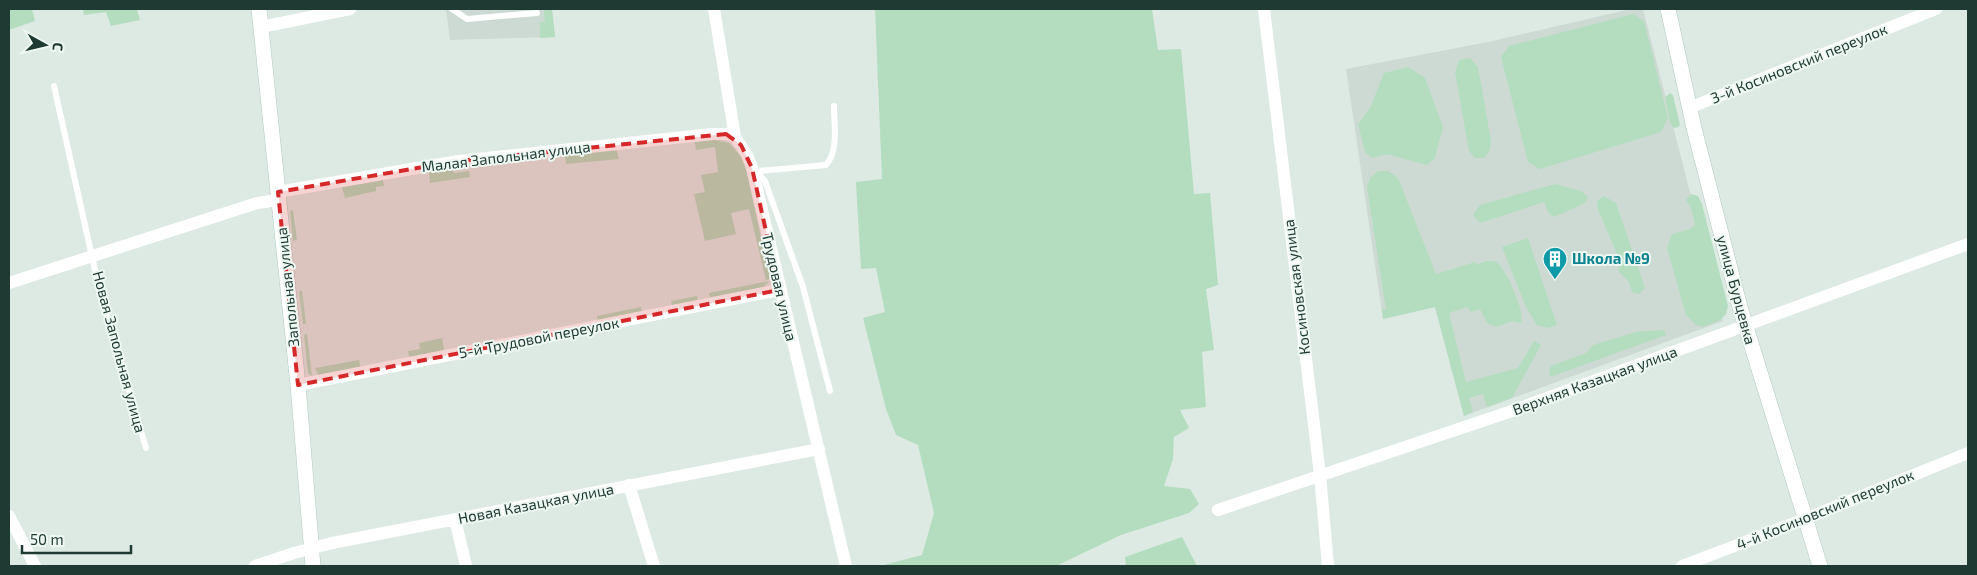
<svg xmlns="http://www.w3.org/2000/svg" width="1977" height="575" viewBox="0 0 1977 575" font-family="'Exo 2',sans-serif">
  <rect width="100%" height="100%" fill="#ddeae4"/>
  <!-- built -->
  <path fill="#ccdad3" d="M446,9H552L555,37L450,40Z
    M1631,9H1643L1723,321L1464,416L1435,307L1383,319L1346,69L1488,42Z"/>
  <!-- green -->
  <path fill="#b4ddbf" d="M9,9H32L35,21L9,30Z
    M83,9H137L140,20L111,26L106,12L84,15Z
    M544,9H552L555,37L540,38V22H545Z
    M875,9H1152L1158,50L1181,49L1194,194L1210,193L1218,285L1206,289L1214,350L1202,352L1206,407L1180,410L1189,428L1174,437L1173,459L1164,486L1190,489L1199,504L1189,513L1121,535L1056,566H880L922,555L934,513L918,445L896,435L886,409L863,318L885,312L876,268L861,269L856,182L882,179Z
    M1633,14L1644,21L1668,118L1661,132L1540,169L1528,162L1501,57L1509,46Z
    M1470,58L1478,67L1491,141L1489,152L1484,158H1475L1469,151L1455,72L1459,60Z
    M1408,67L1425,78L1443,127L1435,158L1427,165L1387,154L1372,158L1365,152L1358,124L1370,108L1384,73Z
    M1670,93L1673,95L1680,125L1678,127L1674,128L1670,123L1665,97Z
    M715,140L729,143L744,159L770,279L766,280L749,209L731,213L736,234L705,241L694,194L705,192L701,175L718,172L715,147L696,150L695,142Z
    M616,149L619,159L566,164L565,155Z
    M448,168L455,173L469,171L470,177L430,183L429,172Z
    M1378,171H1388L1398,178L1436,274L1475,262L1476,265C1483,262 1489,259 1496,262C1506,267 1526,314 1521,323L1512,321L1497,327L1487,323L1480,309L1471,312L1467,307L1449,313L1466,382L1518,368L1534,341L1541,345L1512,398L1487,407L1483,394L1469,398L1473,412L1464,416L1435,307L1383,319L1382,309L1386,310L1367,187L1370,178Z
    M383,180L384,186L376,187V191L345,198L342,187Z
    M1555,184L1581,191L1588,197L1585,203L1554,217L1549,214L1544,202L1480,223L1473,215L1480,205Z
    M1691,194L1698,196L1702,204L1728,306L1726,314L1720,320L1703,327L1696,325L1686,315L1667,248L1672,234L1690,229L1695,225L1691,208L1686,200Z
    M1604,196L1616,203L1645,288L1639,294L1632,292L1629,282L1619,272L1617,254L1597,207L1598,200Z
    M293,210L297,240L293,241L290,211Z
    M1528,238L1557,325L1547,328L1537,325L1526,307L1502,247Z
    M769,281L763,288L710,299L709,293Z
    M299,291H302L306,324H303Z
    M697,296L698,301L672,306L671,301Z
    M641,307L642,312L598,321L597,316Z
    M1664,330L1666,335L1550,377L1549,371L1551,366L1586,353L1593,345L1636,332Z
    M307,334L312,376L308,373L304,335Z
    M442,338L444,349L442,354L410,360L408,351L420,349L419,343Z
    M359,360L361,369L319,376L315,368Z
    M1182,537L1197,566H1126L1125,557Z"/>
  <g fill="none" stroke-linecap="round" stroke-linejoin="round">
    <defs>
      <path id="secondary" d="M259,9L298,385L313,566
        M1668,9L1694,128L1741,311L1820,566"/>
    </defs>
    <!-- secondary casing -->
    <use href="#secondary" stroke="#b0cac0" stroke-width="16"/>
    <!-- lane -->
    <path stroke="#fff" stroke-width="6" d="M452,9L467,19L537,13
      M54,86L99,288L146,448
      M755,170L765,181L803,287L830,391
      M758,171L826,165C839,150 834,125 834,106"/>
    <!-- street -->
    <path stroke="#fff" stroke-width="12" d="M714,9L735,137L747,155L752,168L846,566
      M1264,9L1320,475L1328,566
      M261,27L350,9
      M1689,108L1936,9
      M278,192L458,161L712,134H726L735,137
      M9,283L257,203L278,200
      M298,385L779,290
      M629,485L654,566
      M1218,510L1509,412L1968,244
      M9,516L35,566
      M455,519L466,566
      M255,566L294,553L332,543L819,449
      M1682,566L1805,519L1968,453"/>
    <!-- secondary -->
    <use href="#secondary" stroke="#fff" stroke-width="15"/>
  </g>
  <!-- marked area -->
  <path fill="#d62828" fill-opacity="0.2" stroke="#d62828" stroke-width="4" stroke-dasharray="10 6" stroke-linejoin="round" d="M726,134L741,145L752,168L779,290L298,385L278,192L458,161Z"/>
  <!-- icons -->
  <defs>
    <symbol id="building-pin" viewBox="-11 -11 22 30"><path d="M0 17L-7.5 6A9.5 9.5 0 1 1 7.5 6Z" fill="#0f9aa8" stroke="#eef7f2"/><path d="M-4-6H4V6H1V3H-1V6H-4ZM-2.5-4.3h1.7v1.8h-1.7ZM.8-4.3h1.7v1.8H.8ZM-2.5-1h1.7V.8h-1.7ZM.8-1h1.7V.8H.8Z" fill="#fff"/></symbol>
  </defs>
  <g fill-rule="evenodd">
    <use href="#building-pin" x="1541" y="245" width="28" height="38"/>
  </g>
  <g text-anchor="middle" stroke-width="4" stroke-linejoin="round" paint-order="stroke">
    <!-- street labels -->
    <g font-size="15" fill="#1e3a32" stroke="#eef7f2">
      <text transform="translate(1799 64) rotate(-22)" y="5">3-й Косиновский переулок</text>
      <text transform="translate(506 157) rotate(-7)" y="5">Малая Запольная улица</text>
      <text transform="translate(288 287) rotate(-96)" y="5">Запольная улица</text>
      <text transform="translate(779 287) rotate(77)" y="5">Трудовая улица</text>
      <text transform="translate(1297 287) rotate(-97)" y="5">Косиновская улица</text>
      <text transform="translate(1736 290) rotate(75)" y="5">улица Бурцевка</text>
      <text transform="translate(539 338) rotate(-11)" y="5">5-й Трудовой переулок</text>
      <text transform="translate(119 352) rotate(75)" y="5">Новая Запольная улица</text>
      <text transform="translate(1595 381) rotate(-20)" y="5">Верхняя Казацкая улица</text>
      <text transform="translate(536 504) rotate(-11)" y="5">Новая Казацкая улица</text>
      <text transform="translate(1825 510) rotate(-22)" y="5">4-й Косиновский переулок</text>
    </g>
    <!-- culture labels -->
    <g font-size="15" font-weight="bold" fill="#0d838f" stroke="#eef7f2" text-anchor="start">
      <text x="1572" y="264">Школа №9</text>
    </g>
  </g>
  <!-- border -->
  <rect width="1977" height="575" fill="none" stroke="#1e3a32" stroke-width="20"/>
  <!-- north arrow -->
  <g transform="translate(45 45) rotate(98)" stroke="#eef7f2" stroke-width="4" paint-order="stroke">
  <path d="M0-4L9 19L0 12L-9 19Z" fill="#1e3a32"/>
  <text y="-8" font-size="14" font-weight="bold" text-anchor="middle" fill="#1e3a32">С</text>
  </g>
  <!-- scale -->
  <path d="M22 545v8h109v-8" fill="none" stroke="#1e3a32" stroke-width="2.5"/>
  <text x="30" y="545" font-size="15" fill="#1e3a32" stroke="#eef7f2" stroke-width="4" paint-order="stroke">50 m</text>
</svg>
